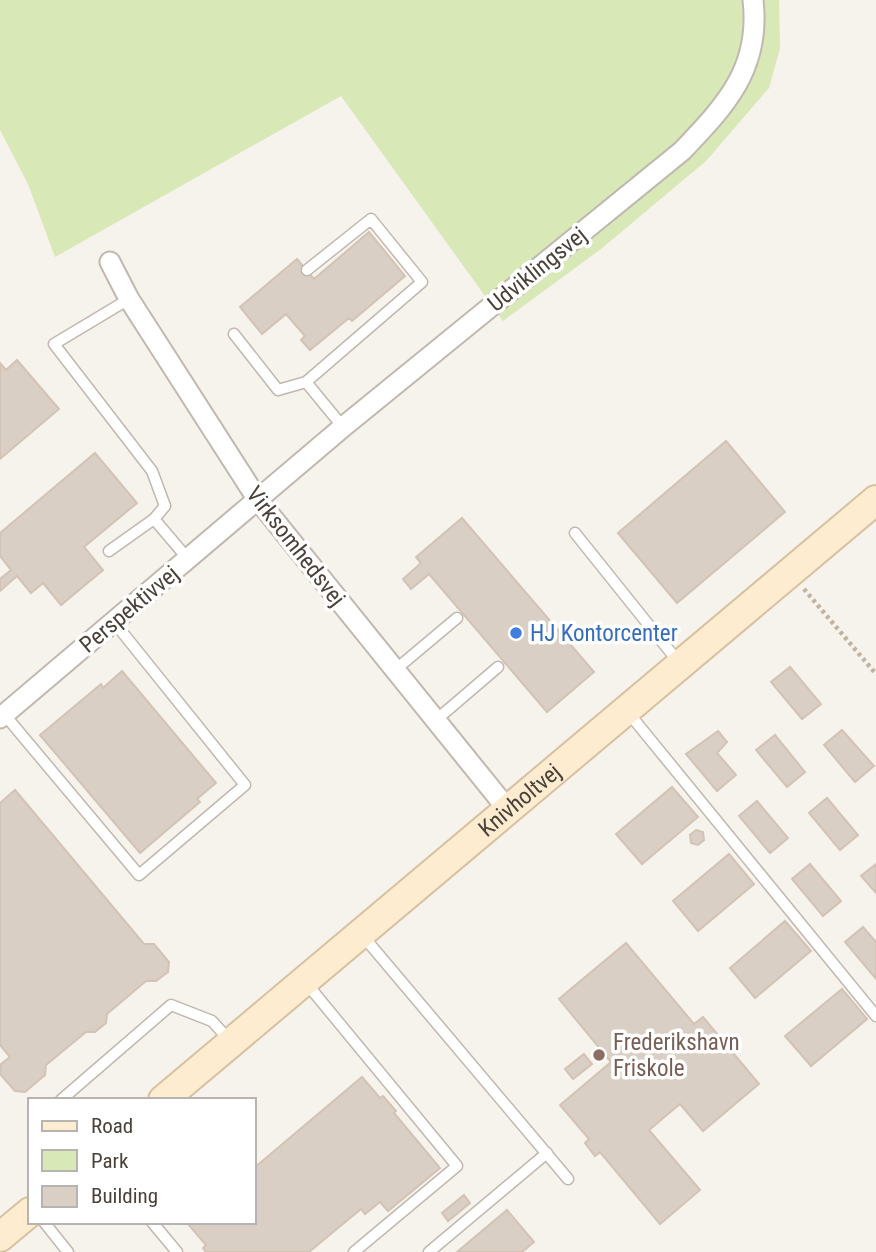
<svg xmlns="http://www.w3.org/2000/svg" width="876" height="1252" viewBox="0 0 876 1252" font-family="'Roboto Condensed',sans-serif">
  <rect width="100%" height="100%" fill="#f6f2ec"/>
  <!-- green -->
  <path fill="#d8e8b7" d="M0,0H779L780,48L769,88L706,161L601,249L503,321L341,96L55,257L28,184L0,130Z"/>
  <!-- building -->
  <path fill="#dacfc5" stroke="#d2c3b5" stroke-width="2" d="M369,232L405,276L352,321L349,318L310,350L301,340L305,336L286,314L262,334L240,307L297,259L314,279Z
    M17,360L59,409L0,459V363L6,370Z
    M726,441L785,512L677,603L618,533Z
    M95,453L137,503L84,547L103,570L61,605L43,583L31,593L17,576L0,591V579L11,570L0,556V533Z
    M462,518L594,672L547,712L429,574L411,589L403,579L421,563L416,557Z
    M790,667L821,704L802,719L771,682Z
    M122,671L216,783L197,799L200,802L140,853L40,735L101,684L103,688Z
    M842,730L874,766L855,782L824,745Z
    M718,731L727,742L717,753L736,775L717,791L686,754Z
    M775,735L805,772L787,787L756,750Z
    M672,787L698,817L642,864L616,834Z
    M15,790L144,944H154L169,962L168,972L156,981H146L107,1014L106,1023L95,1032H86L46,1065L45,1075L25,1092L15,1091L0,1074L1,1064L10,1057L0,1045V803Z
    M827,798L858,835L840,850L809,813Z
    M757,801L788,838L770,853L739,816Z
    M696,830L703,832L704,840L698,845L691,843L690,835Z
    M729,854L754,884L698,931L673,901Z
    M810,864L841,901L823,916L792,879Z
    M876,864V893L861,876Z
    M785,921L811,951L755,998L730,968Z
    M863,927L876,942V979L845,942Z
    M626,943L694,1024L703,1017L759,1084L703,1131L680,1104L649,1130L700,1190L660,1224L600,1152L595,1156L585,1143L589,1139L560,1105L611,1062L559,999Z
    M842,989L867,1019L811,1066L785,1036Z
    M584,1054L592,1064L573,1079L565,1069Z
    M362,1077L380,1098L383,1096L396,1111L394,1113L440,1168L388,1211L380,1202L365,1214L361,1209L309,1252H206L203,1248L206,1245L188,1224L254,1222V1168Z
    M464,1195L470,1203L448,1221L442,1213Z
    M507,1210L534,1242L522,1252H457Z"/>
  <g fill="none" stroke-linecap="round" stroke-linejoin="round">
    <defs>
      <path id="lane" d="M234,334L278,390L306,382L422,282L371,219L307,270
        M306,382L343,427
        M154,519L188,559
        M575,533L680,664
        M109,551L154,519L165,506L152,471L54,344L129,299
        M395,670L457,618
        M627,711L876,1016
        M4,714L139,875L245,785L114,622
        M436,720L498,667
        M363,936L568,1179
        M307,984L457,1166L354,1252
        M61,1100L171,1005L212,1021L231,1042
        M44,1222L68,1252
        M152,1222L177,1252
        M429,1252L547,1153"/>
      <path id="street" d="M110,262L129,299L258,500L509,811
        M0,718L343,427L682,151C726,105 761,68 753,0"/>
      <g id="secondary">
        <path id="s1" d="M163,1100L876,500"/>
        <path d="M0,1237L30,1212"/>
      </g>
    </defs>
    <!-- lane casing -->
    <use href="#lane" stroke="#c1b8af" stroke-width="13"/>
    <!-- street casing -->
    <use href="#street" stroke="#c1b8af" stroke-width="23"/>
    <!-- secondary casing -->
    <use href="#secondary" stroke="#d7c1a0" stroke-width="32"/>
    <!-- path -->
    <path stroke="#c2b2a0" stroke-width="4.5" stroke-dasharray="3.5 3.5" stroke-linecap="butt" d="M804,589L876,674"/>
    <!-- lane -->
    <use href="#lane" stroke="#fff" stroke-width="10"/>
    <!-- street -->
    <use href="#street" stroke="#fff" stroke-width="19"/>
    <!-- secondary -->
    <use href="#secondary" stroke="#fdeccf" stroke-width="28"/>
  </g>
  <!-- markers -->
  <circle fill="#3f7fe0" stroke="#fff" stroke-width="2.5" cx="516" cy="633" r="7"/>
  <circle fill="#8d6e63" stroke="#fff" stroke-width="2.5" cx="599" cy="1055" r="7"/>
  <g text-anchor="middle" stroke-width="7" stroke-linejoin="round" paint-order="stroke">
    <!-- street labels -->
    <g font-size="23" fill="#4a423a" stroke="#fff">
      <text transform="translate(537 269) rotate(-39)" y="8">Udviklingsvej</text>
      <text transform="translate(296 546) rotate(52)" y="8">Virksomhedsvej</text>
      <text transform="translate(129 609) rotate(-40)" y="8">Perspektivvej</text>
      <text dy="8" stroke="none"><textPath href="#s1" startOffset="466">Knivholtvej</textPath></text>
    </g>
    <!-- shop labels -->
    <g font-size="23" fill="#366cbe" stroke="#fff" text-anchor="start">
      <text x="530" y="641">HJ Kontorcenter</text>
    </g>
    <!-- education labels -->
    <g font-size="23" fill="#785e54" stroke="#fff" text-anchor="start">
      <text x="613" y="1050">Frederikshavn<tspan x="613" dy="26">Friskole</tspan></text>
    </g>
  </g>
  <!-- legend -->
  <rect x="28" y="1098" width="228" height="126" fill="#ffffff" stroke="#b7b3b0" stroke-width="2"/>
  <rect x="42" y="1121" width="35" height="10" fill="#fdeccf" stroke="#b7b3b0" stroke-width="2"/>
  <text x="91" y="1133" font-size="21" fill="#4a423a">Road</text>
  <rect x="42" y="1150" width="35" height="21" fill="#d8e8b7" stroke="#b7b3b0" stroke-width="2"/>
  <text x="91" y="1168" font-size="21" fill="#4a423a">Park</text>
  <rect x="42" y="1186" width="35" height="21" fill="#dacfc5" stroke="#b7b3b0" stroke-width="2"/>
  <text x="91" y="1203" font-size="21" fill="#4a423a">Building</text>
</svg>
